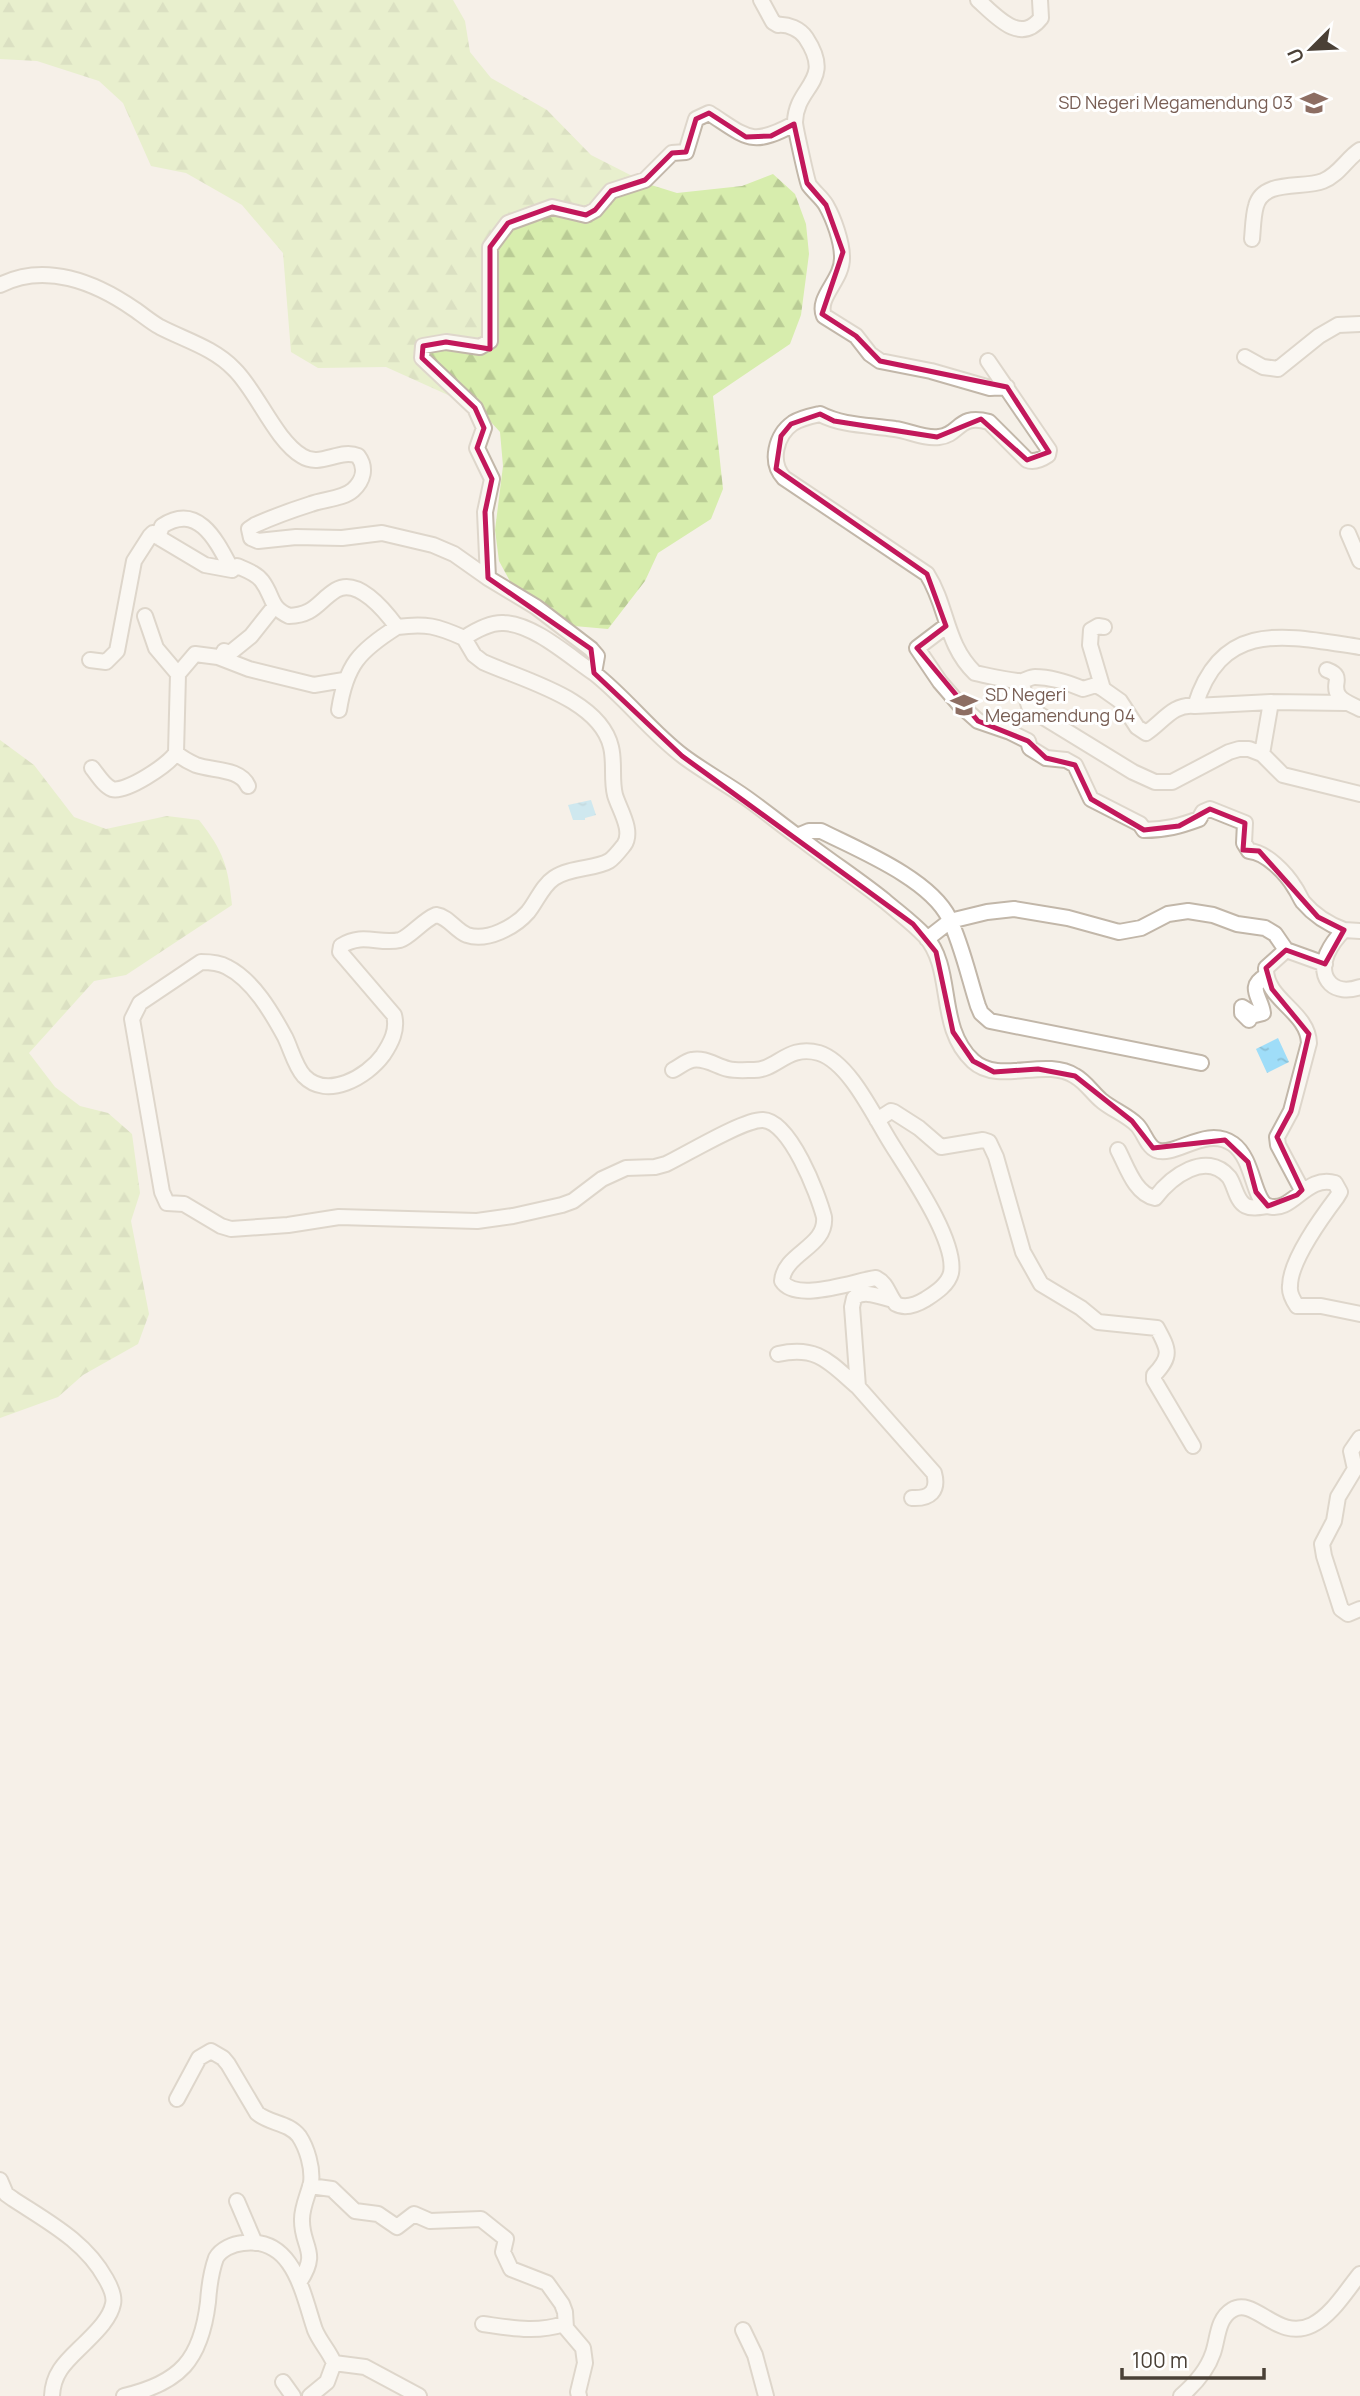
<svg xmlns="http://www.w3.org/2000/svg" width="1360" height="2396" viewBox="0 0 1360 2396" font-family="Manrope,sans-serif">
  <defs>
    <pattern id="forest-firs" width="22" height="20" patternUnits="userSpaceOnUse" patternTransform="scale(1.75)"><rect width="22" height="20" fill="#d7edad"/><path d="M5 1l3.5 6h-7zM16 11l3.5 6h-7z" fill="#bacc95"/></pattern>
    <pattern id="water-ripples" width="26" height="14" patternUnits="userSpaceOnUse" patternTransform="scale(1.75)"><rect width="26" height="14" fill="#9fddf8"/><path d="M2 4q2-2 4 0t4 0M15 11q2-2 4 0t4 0" fill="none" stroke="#8abfd5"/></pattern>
  </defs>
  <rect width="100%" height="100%" fill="#f5f0e8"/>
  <!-- forest -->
  <path fill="url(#forest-firs)" d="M0,0H453L465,21L470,52L491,78L547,110L591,155L648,184L677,193L742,186L773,174L795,194L806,224L809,254L801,315L790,344L713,396L723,489L711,519L658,553L645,581L608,629L574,626L517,594L499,561L495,530L503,466L500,432L479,409L386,367L318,368L291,352L283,253L242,205L186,173L151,166L123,103L99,81L37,61L0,59Z
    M0,740L34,765L74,817L106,829L167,816L199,820C224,852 228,866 232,905L126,975L94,981L29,1053L55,1087L80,1106L108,1113L132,1134L140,1193L131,1221L149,1314L138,1344L83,1375L58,1397L0,1418Z"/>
  <!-- water -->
  <path fill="url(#water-ripples)" d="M591,800L596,815L585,818V820H573L568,805Z
    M1278,1038L1289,1062L1267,1073L1256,1049Z"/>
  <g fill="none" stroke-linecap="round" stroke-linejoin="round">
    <defs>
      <path id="minor" d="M761,0L773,22L778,25C788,24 800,29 806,38C835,82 796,85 795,122C795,127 807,181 809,185C814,192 822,198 826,205C834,219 842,242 842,257C843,280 816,297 824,316L856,336L870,354L880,361L931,371L990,388L1007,387
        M978,0C996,16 1020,45 1041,18L1040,0
        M1252,239C1253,229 1253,216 1256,206C1263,179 1303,189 1323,181C1339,175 1347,158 1360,150
        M0,285C45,262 95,282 134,309C143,315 151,322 160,327C185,340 214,348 234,369C257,391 275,440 302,456C320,468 340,448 358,456C367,468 363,481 353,490C343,499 324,499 311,504C292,510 273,517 255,525L249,529L251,538L258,541L296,537L342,538L382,533L433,545L454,554L488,578L536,607L591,649L597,656L594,673C626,698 651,732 683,756C703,771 725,783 745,797C765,811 784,827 804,841C831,862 859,880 885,901C899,913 913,923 925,936C955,969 936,1027 973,1061C999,1085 1045,1057 1075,1076C1086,1082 1093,1094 1102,1101C1113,1110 1127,1115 1137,1125C1144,1132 1147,1146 1156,1150C1175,1158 1206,1125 1233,1144C1254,1159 1253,1201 1268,1206C1292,1214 1306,1174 1335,1183L1340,1192L1337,1197C1322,1217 1290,1260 1290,1286C1289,1293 1293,1300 1297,1306H1321L1360,1314
        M1245,357L1263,367L1278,369L1319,336L1338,325L1360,324
        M988,361L1049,450L1048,455C1042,459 1034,463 1027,460L989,422C958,413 960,435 939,437C924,439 910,431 895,429C870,425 843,426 820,414C811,416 801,418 793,423C776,435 769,462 784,478L927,574C948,607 945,644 975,673C989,676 1004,680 1019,681C1024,682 1029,677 1035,677C1050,677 1069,683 1083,689L1096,685L1103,689
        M1348,533L1360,561
        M158,537L205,565L232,570
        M488,578L485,512L492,479L477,448L484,428L475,408L422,358L423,346L446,342L480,347L490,341V247L508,223L552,207L586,215L595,210L611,191L645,180L672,153L686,152L696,119L709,113C748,138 751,147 794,124
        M145,616L156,648L178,674
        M946,626L917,648L940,682L959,704L978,721L1010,732L1028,741L1030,748L1046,758L1066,760L1075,765L1091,799L1140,824L1144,830C1165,830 1180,826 1199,819L1203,812L1210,809L1245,823L1244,843L1249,851C1266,852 1286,873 1295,888C1298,892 1300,898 1303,902C1314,915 1328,924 1344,930
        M1104,627L1098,626L1091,630L1090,645L1103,689L1120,701L1137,727L1146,733C1163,722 1173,703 1195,706L1271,702L1346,703
        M224,651L230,653L251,636L274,607
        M90,660L106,662L117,651L134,561L150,536L153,533L158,537L162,526C199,502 217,542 232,570L237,566C246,570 256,573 262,581C274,597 269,607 289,616C315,615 318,601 336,590C358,577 386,612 397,627C426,623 437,626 464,638
        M1327,670C1346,677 1330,684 1339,696C1343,702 1353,705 1360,709
        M594,673C570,657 534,624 504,623C490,622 476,630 464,638L474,655L483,662C523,680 600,699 611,747C615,763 611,779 615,795C619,809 634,831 624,845C620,850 614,858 609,861C596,869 570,867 554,878C542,886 537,901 528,912C515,927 487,942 467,935C455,930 449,917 436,915C423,920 410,937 400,940C379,945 363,932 341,946L340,952L394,1015C398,1030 391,1043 383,1055C367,1077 327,1100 304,1076C295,1066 291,1049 285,1037C272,1013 253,980 227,967C220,963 209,962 201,962L140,1003L132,1019L162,1192L167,1203L184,1204L221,1226L231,1229L288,1225L339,1217L477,1221L513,1216L562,1205L573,1201L602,1179L626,1168L655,1167L666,1164C687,1154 744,1119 763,1120C790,1121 818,1194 824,1217C827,1247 784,1253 782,1281C796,1303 854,1281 876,1278C888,1284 888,1295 896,1304C905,1309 916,1305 926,1299C935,1293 948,1285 951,1273C957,1242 911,1175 894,1148C876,1121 851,1063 819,1053C788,1044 777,1070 754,1070C746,1070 736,1071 728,1069C716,1066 704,1057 692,1060C686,1061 679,1067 673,1070
        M1021,682L1029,706L1040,715L1133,772L1155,782H1172L1229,752L1239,749H1249L1262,754L1283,775L1360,794
        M1195,706C1222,618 1287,636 1360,647
        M339,710C346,665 359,651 397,627
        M176,753C182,758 189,762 196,765C213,771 240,768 248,786
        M1262,754L1271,702
        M92,768C97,774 104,786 112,789C126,793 168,765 176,753L178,674L195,654L218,657L249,669L314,685L344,680
        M797,836L809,831H821C859,850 930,879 949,918C962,945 969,978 978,1006L981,1013L990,1021L1201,1063
        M1360,931L1344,930C1337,937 1331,945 1327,954C1317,980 1335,996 1360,987
        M927,939L950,921L987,912L1014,909L1068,918L1119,932L1141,928L1168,914L1188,911L1213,915L1237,924L1265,928L1275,934L1286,950
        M1249,1020L1242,1013V1007L1255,1015L1263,1013C1261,997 1246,987 1266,976
        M877,1120L891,1111L894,1112L919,1128L941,1147L983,1140L989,1142L996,1157L1023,1252L1041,1284L1081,1308L1098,1322L1157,1328C1169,1350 1172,1356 1154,1375V1380L1193,1446
        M1118,1150C1127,1167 1135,1194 1155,1198C1171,1177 1206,1150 1229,1177C1235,1185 1236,1201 1246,1206C1252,1209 1261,1207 1268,1206
        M1302,1190L1278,1145L1277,1137L1291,1111L1309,1043C1308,1011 1265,1000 1266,968L1286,950L1325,964
        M778,1354C818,1345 830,1363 858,1387L852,1307L854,1298C864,1289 880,1297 893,1300
        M858,1387L934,1473C939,1491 930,1499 912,1498
        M1360,1438L1351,1451L1355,1469L1338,1497L1334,1521L1322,1544L1324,1556L1341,1609L1348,1614L1360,1609
        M177,2099L199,2058L211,2051L223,2058L228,2064L257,2113C270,2124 288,2122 299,2136C307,2148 313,2168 311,2183C308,2195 302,2207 302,2219C301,2247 320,2251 300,2281
        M0,2180L6,2194L13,2199C48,2222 85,2241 106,2279C110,2286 115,2296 113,2304C110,2319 95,2333 85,2343C68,2360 53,2371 52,2396
        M310,2186L332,2189L355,2211L378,2214L397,2227L414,2214L430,2221L481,2219L506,2239L503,2252L511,2269L547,2283L562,2304L565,2312L566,2328L583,2348L585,2363L578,2392L579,2396
        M237,2201L255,2243
        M483,2324C512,2328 536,2333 564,2324
        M743,2330L755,2355L766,2396
        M283,2382L293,2396
        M124,2396C180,2383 201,2360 208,2302C209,2287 211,2272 216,2258C221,2249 233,2244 243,2243C294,2236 303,2295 315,2330C320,2342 329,2351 334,2363L365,2367L419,2396
        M310,2396L327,2382L334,2363
        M1181,2396C1195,2384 1207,2371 1213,2353C1218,2339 1217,2319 1232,2310C1255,2296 1277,2342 1312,2325C1332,2315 1346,2291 1360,2274"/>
    </defs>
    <!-- minor casing -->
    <use href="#minor" stroke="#c2b7a9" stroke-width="18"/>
    <!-- minor -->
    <use href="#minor" stroke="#fff" stroke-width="14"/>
  </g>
  <!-- marked area -->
  <path d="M0 0H1360V2396H0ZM709,113L746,137L771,136L794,124L807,183L826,205L843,252L822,314L856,336L880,361L1007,387L1049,452L1027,460L981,419L937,437L834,421L820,414L791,424L781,436L776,469L927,574L946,626L917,648L978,721L1028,741L1046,758L1075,765L1091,799L1144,830L1179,826L1210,809L1245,823L1243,850L1259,851L1318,917L1344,930L1325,964L1286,950L1266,968L1272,989L1309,1034L1291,1111L1277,1137L1302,1190L1297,1195L1268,1206L1256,1192L1248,1162L1225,1140L1153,1148L1132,1121L1075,1076L1038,1069L994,1072L973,1061L953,1032L936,952L913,924L682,756L594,673L591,649L488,578L485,512L492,479L477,448L484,428L475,408L422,358L423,346L446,342L490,349V247L508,223L552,207L586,215L595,210L611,191L645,180L672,153L686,152L696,119Z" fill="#f5f0e8" fill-opacity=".55" fill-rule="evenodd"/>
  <path fill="none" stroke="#c2185b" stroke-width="5" stroke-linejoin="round" d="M709,113L746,137L771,136L794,124L807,183L826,205L843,252L822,314L856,336L880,361L1007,387L1049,452L1027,460L981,419L937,437L834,421L820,414L791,424L781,436L776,469L927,574L946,626L917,648L978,721L1028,741L1046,758L1075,765L1091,799L1144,830L1179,826L1210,809L1245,823L1243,850L1259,851L1318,917L1344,930L1325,964L1286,950L1266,968L1272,989L1309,1034L1291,1111L1277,1137L1302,1190L1297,1195L1268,1206L1256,1192L1248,1162L1225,1140L1153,1148L1132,1121L1075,1076L1038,1069L994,1072L973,1061L953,1032L936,952L913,924L682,756L594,673L591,649L488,578L485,512L492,479L477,448L484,428L475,408L422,358L423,346L446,342L490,349V247L508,223L552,207L586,215L595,210L611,191L645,180L672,153L686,152L696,119Z"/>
  <!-- icons -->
  <defs>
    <symbol id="school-bare" viewBox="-9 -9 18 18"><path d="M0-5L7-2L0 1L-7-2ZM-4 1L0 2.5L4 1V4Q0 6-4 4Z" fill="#8d6e63" stroke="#fff" stroke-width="2.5" paint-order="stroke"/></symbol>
  </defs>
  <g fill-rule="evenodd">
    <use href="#school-bare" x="1295" y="84" width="38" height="38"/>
    <use href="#school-bare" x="945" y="686" width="38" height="38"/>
  </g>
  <g text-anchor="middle" stroke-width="6" stroke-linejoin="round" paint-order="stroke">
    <!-- education labels -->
    <g font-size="18" fill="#785e54" stroke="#fff" text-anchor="end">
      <text x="1293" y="109">SD Negeri Megamendung 03</text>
      <text x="985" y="701" text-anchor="start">SD Negeri<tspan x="985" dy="21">Megamendung 04</tspan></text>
    </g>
  </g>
  <!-- north arrow -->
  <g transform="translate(1311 49) rotate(246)" stroke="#ffffff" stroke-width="5" paint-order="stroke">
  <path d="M0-5L12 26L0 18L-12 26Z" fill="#4a4036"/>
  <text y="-10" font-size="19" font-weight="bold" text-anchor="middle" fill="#4a4036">U</text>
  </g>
  <!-- scale -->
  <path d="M1122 2368v10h142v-10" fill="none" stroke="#4a4036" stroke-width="3.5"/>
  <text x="1132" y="2368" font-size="21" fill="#4a4036" stroke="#ffffff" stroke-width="5" paint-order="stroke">100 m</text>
</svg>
